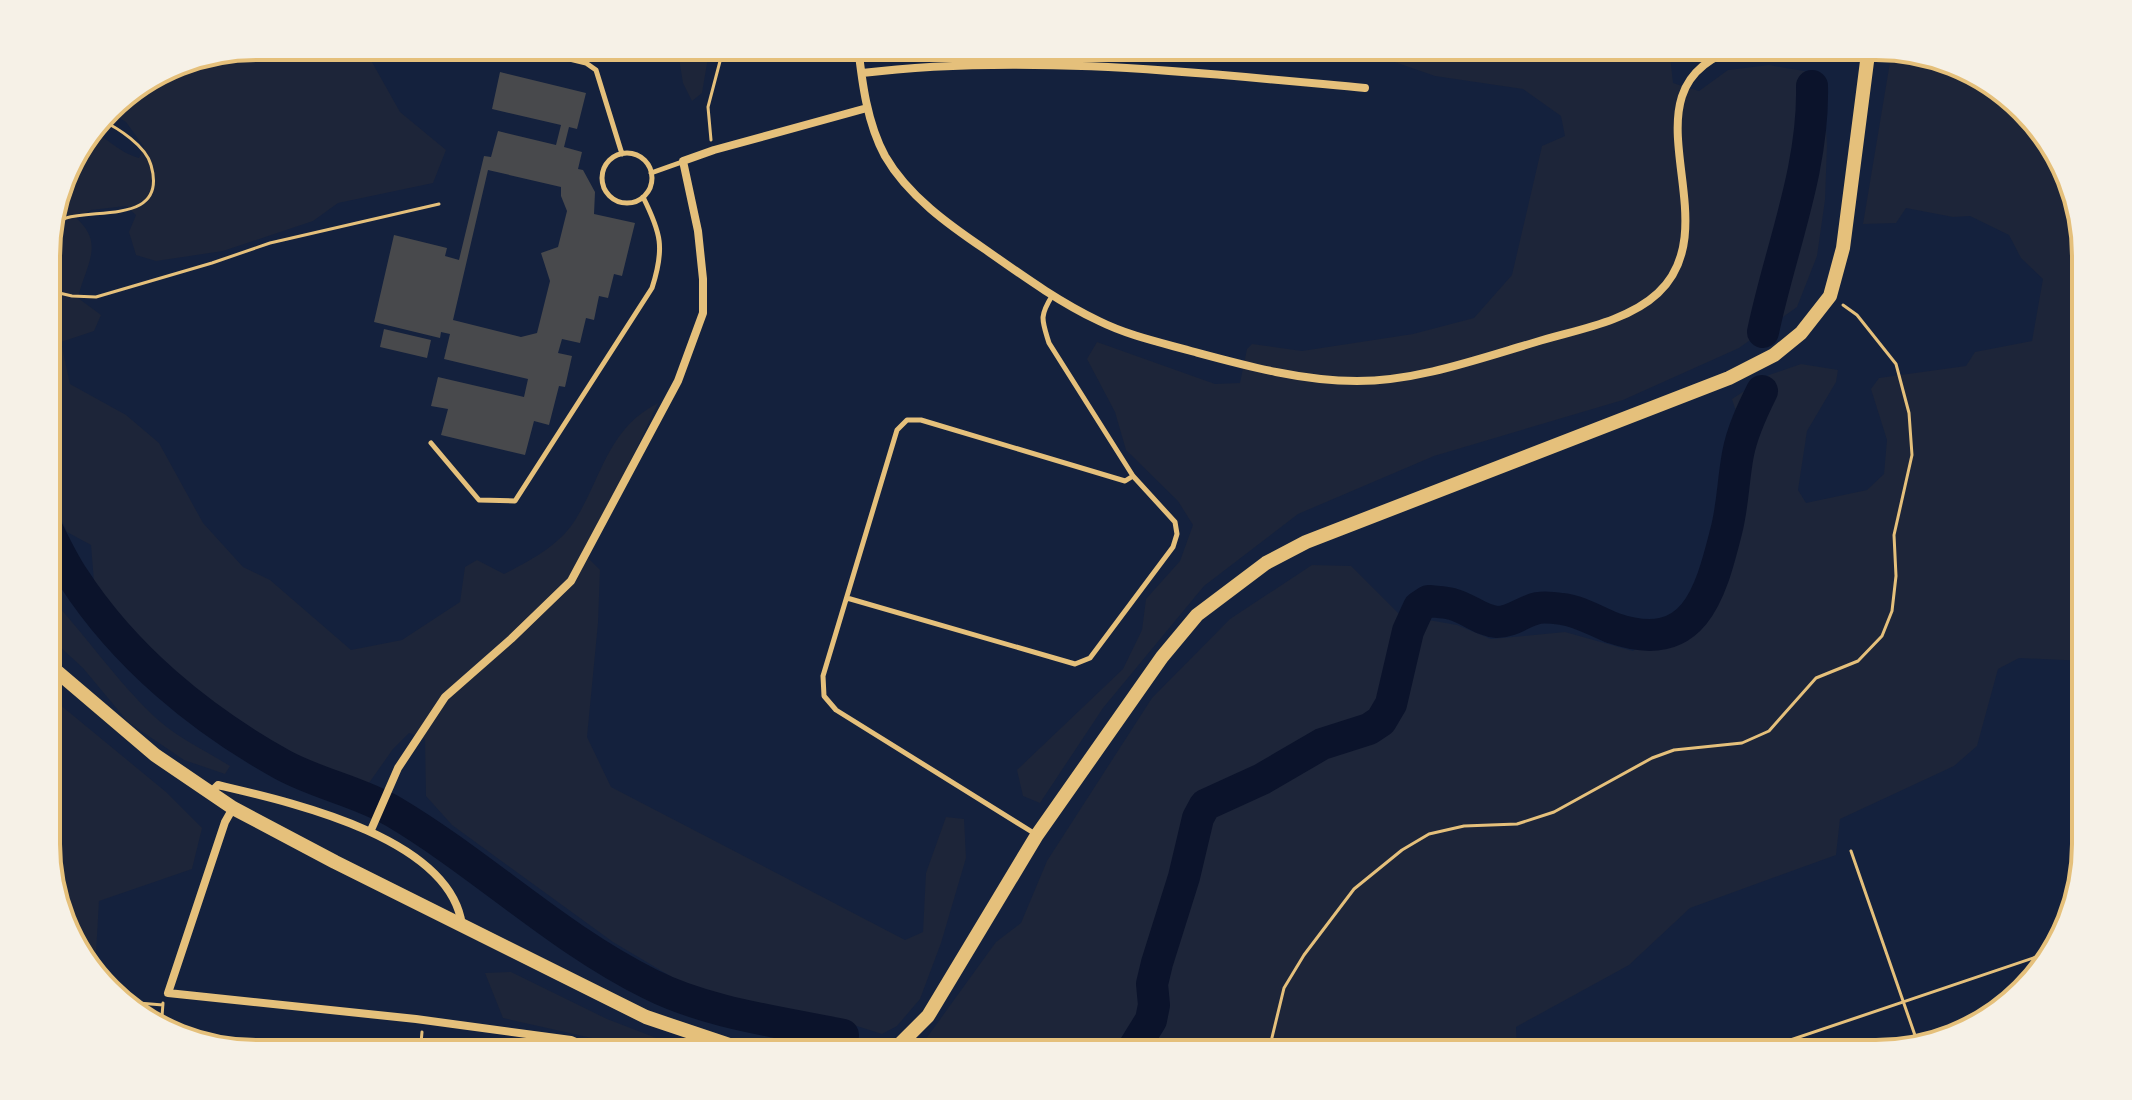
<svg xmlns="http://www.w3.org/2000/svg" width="2132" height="1100" viewBox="0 0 2132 1100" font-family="Signika,sans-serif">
  <rect width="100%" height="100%" fill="#14213d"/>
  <!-- green -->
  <path fill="#1d2539" d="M256,46H363L400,112L446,150L433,183L338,203L313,221L223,251L156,261L136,255L129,232L136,215L126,206L91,210L76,218C106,244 85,266 78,298L101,315L94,331L61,342L70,384L126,415L159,443L203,523L243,567L270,580L351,650L402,640L460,602L465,567L477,560L504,574C531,560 561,545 577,517C603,473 609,428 658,403L624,475L582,552L600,570L598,623L587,737L611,787L905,940L923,932L926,873L946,817L964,819L966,858L941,943L920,999L897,1026L882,1034L838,1020L692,989L613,942L452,825L426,796L425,739L409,733L393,749L369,783L345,782L251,734L179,679L119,622L94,582L91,545L67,532L47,486L46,242L67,164L91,133C109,137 117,152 139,158L144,147L126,122L108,111L117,98L176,62Z
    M677,46H710L702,93L692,101L683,83Z
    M1369,46H1669L1673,83L1699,91L1728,70L1769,65L1804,71L1824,88L1827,146L1825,200L1817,256L1797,307L1739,348L1623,400L1434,456L1298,514L1204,586L1103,708L1040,803L1023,796L1017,770L1123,669L1142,630L1146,599L1180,561L1193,525L1178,501L1126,450L1115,412L1087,359L1097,342L1215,384L1240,383L1247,349L1252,344L1302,351L1413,334L1474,318L1512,275L1542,146L1565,136L1561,116L1523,89L1435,76L1380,57Z
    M1892,50L1968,67L2043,129L2084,229L2085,661L2019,658L1998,669L1977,746L1954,766L1840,819L1836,855L1690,908L1629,965L1516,1027L1517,1054H907L920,1047L996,942L1021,923L1047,861L1152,698L1230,619L1312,565L1351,566L1400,615L1457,625L1491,639L1565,632L1633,651L1677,616L1714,550L1735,486L1744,436L1732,399L1769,375L1801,364L1838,370L1836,382L1807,431L1798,490L1806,503L1867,490L1884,474L1887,440L1871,389L1879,378L1966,366L1975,352L2032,341L2043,279L2021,258L2009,235L1970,216L1953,217L1906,208L1896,223L1863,224Z
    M47,594C86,635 116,681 157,719C178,738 206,751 230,766L225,774L184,760L128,722L83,668L47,635Z
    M47,694L166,792L202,828L192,869L99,901L95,971H89L48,872Z
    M511,972L607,1019L698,1054H631L605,1041L503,1018L485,973Z"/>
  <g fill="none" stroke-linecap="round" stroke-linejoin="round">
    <!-- river -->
    <path stroke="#0b132b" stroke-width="32" d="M1763,332C1780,250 1814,170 1812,86
      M47,529C55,545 63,562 73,577C124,656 200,719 283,765C318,784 360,792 394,812C483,865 557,938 650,984C707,1013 781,1022 843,1035
      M1130,1054L1151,1020L1154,1005L1152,984L1157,963L1184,877L1198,818L1205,805L1262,779L1322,744L1369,729L1381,721L1391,704L1408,631L1419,607L1428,601C1436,602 1445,602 1452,604C1468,608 1481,621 1497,622C1513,622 1523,611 1538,608C1544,607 1555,608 1562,609C1580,611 1597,622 1613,628C1694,656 1710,595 1726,532C1733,506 1733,480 1738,454C1742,432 1752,411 1762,391"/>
  </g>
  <!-- building -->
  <path fill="#48494c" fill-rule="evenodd" d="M500,72L586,93L577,129L569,127L564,147L582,152L578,169L583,170L595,192L594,214L635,223L622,276L614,274L608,298L599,296L594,320L586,318L580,343L562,339L558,353L572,356L565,387L559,386L549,425L534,421L525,455L441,435L448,409L431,406L438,377L524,397L528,379L444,359L450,334L441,332L440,338L374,322L394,235L447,248L445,256L459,260L484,156L491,157L498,131L556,145L561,125L492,109ZM488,170L561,187V196L567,211L558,247L541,253L550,281L537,333L521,337L453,320Z
    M384,329L431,340L427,358L380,347Z"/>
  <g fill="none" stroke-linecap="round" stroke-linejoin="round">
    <!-- path -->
    <path stroke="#e5c07b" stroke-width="3" d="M711,140L708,107L724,46
      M48,235C52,228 58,221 66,218C96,208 168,224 151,165C146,146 118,128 101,120
      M47,284L55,292L72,296L96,297L212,263L270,243L439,204
      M1851,851L1918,1044
      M126,1002L163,1005
      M161,1030L163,1003
      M420,1054L422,1032
      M1268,1054L1284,988L1304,955L1354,889L1402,850L1429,834L1464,826L1517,824L1554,812L1652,758L1674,750L1742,743L1769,731L1816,678L1858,661L1882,636L1892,611L1896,576L1894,535L1912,455L1909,413L1896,364L1857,315L1843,305
      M1749,1054L2051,952"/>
    <!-- service -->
    <path stroke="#e5c07b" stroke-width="5" d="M516,46L586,63L596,70L622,154
      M602 178a25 25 0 1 1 50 0a25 25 0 1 1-50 0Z
      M651,173L682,162
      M431,443L479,500L515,501L652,288C665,248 661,233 643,197
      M847,598L1075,664L1090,658L1173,547L1177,534L1175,522L1133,476L1049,343C1042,320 1039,317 1052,296
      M1037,835L836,710L824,696L823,676L897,430L907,420H921L1125,481L1133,476"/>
    <!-- minor -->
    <path stroke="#e5c07b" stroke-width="8" d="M858,46C862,82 867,123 885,156C908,196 949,225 986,250C1023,276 1059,302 1099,321C1129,336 1163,343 1195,352C1247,366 1302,381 1357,381C1417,381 1478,359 1536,342C1575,330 1627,322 1658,293C1736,220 1608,82 1745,46
      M1841,46L1869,47
      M862,73C1024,53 1202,73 1365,88
      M210,793L218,785C290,802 450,837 462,925
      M233,808L225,822L168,993L416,1019L571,1040L604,1054
      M371,830L398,768L445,697L511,639L571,581L678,381L703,313V279L698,231L683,161L714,150L867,108"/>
    <!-- secondary -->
    <path stroke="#e5c07b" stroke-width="14" d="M47,663L155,755L233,808L335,862L646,1017L756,1054
      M881,1054L899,1045L928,1016L1037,835L1162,657L1197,615L1266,563L1306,542L1729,378L1774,355L1801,333L1830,296L1843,248L1869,46"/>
  </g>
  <!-- crop -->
  <path d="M0 0H2132V1100H0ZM256 60H1876A196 196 0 0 1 2072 256V844A196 196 0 0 1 1876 1040H256A196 196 0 0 1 60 844V256A196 196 0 0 1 256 60Z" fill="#f6f1e7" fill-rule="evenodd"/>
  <path fill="none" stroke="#e5c07b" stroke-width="4" d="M256 60H1876A196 196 0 0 1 2072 256V844A196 196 0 0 1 1876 1040H256A196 196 0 0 1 60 844V256A196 196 0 0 1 256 60Z"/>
</svg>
